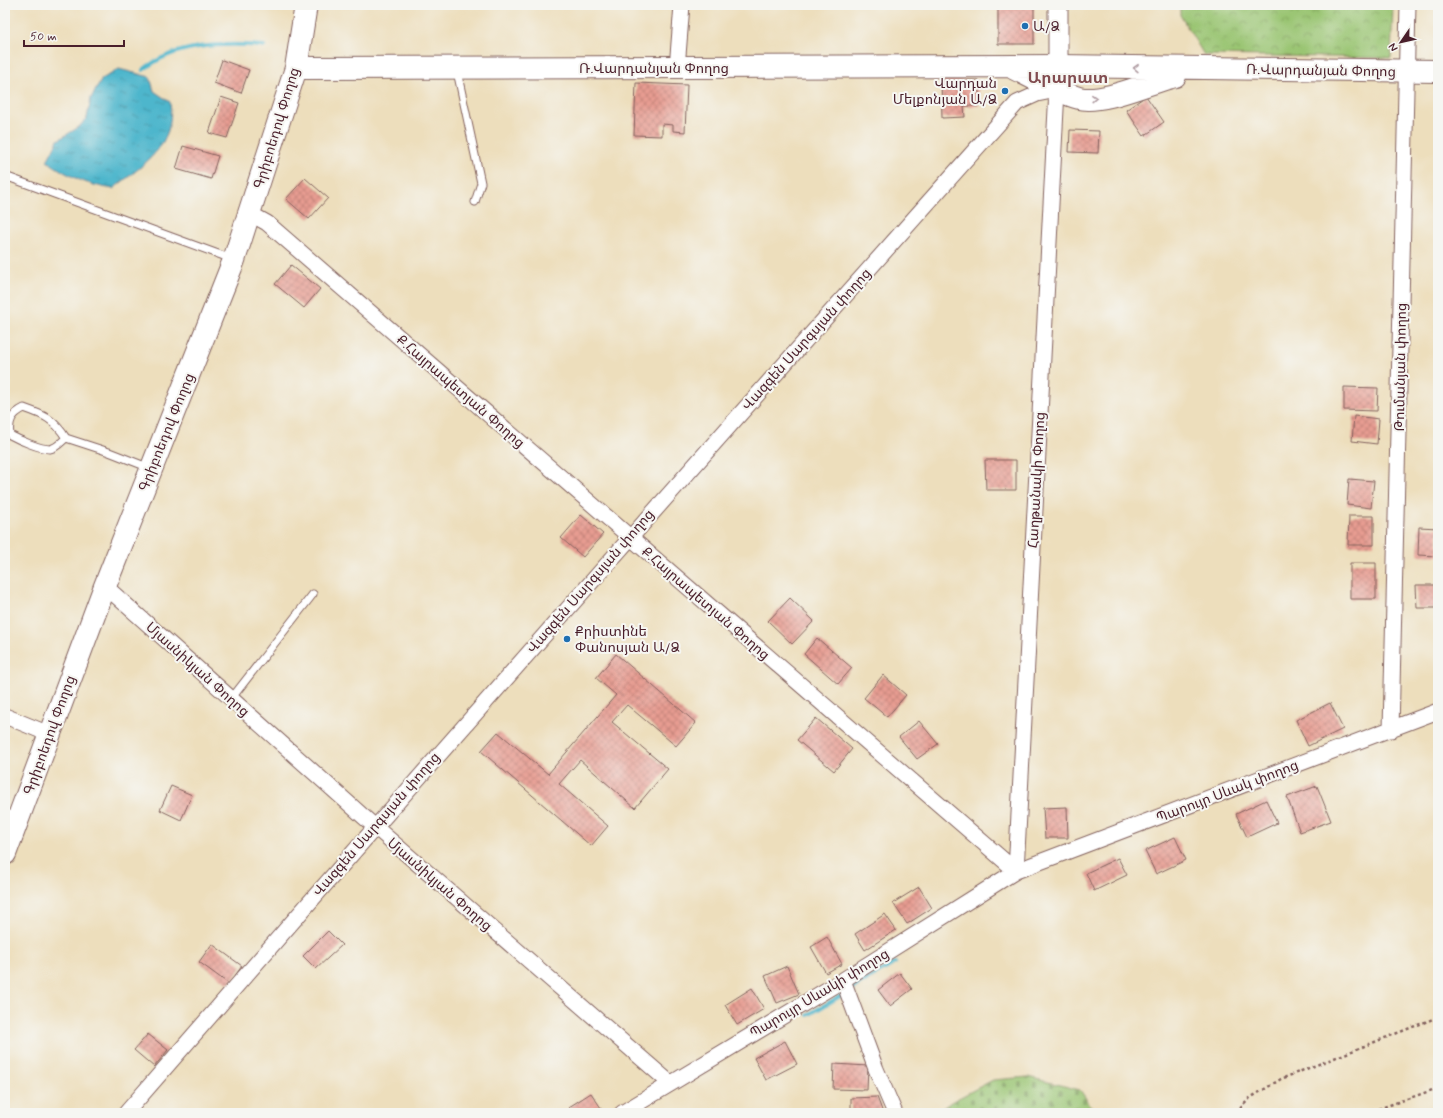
<svg xmlns="http://www.w3.org/2000/svg" width="1443" height="1118" viewBox="0 0 1443 1118" font-family="Mynerve,'Noto Sans Armenian',sans-serif">
  <defs>
    <pattern id="cemetery-stones" width="16" height="16" patternUnits="userSpaceOnUse"><rect width="16" height="16" fill="#9ac572"/><path d="M2 7V4a2 2 0 0 1 4 0v3zM10 15v-3a2 2 0 0 1 4 0v3z" fill="#809f5e"/></pattern>
    <pattern id="park-crowns" width="20" height="18" patternUnits="userSpaceOnUse"><rect width="20" height="18" fill="#9ac572"/><path d="M2 6a3 3 0 1 1 6 0M12 15a3 3 0 1 1 6 0" fill="none" stroke="#809f5e"/></pattern>
    <pattern id="water-ripples" width="26" height="14" patternUnits="userSpaceOnUse"><rect width="26" height="14" fill="#4eb6cc"/><path d="M2 4q2-2 4 0t4 0M15 11q2-2 4 0t4 0" fill="none" stroke="#4393a6"/></pattern>
    <pattern id="building-cross-hatch" width="8" height="8" patternUnits="userSpaceOnUse"><rect width="8" height="8" fill="#e79c91"/><path d="M0 0l8 8M0 8l8-8" fill="none" stroke="#bd7f77"/></pattern>
  </defs>
  <rect width="100%" height="100%" fill="#f6f6f2"/>
  <filter id="ink" filterUnits="userSpaceOnUse"><feTurbulence type="fractalNoise" baseFrequency=".025" numOctaves="2"/><feDisplacementMap in="SourceGraphic" scale="8" xChannelSelector="R" yChannelSelector="G"/><feConvolveMatrix kernelMatrix="1 2 1 2 8 2 1 2 1" color-interpolation-filters="sRGB"/></filter>
  <filter id="wash" filterUnits="userSpaceOnUse"><feTurbulence type="fractalNoise" baseFrequency=".012" numOctaves="4" result="noise"/><feDisplacementMap in="SourceGraphic" scale="16" xChannelSelector="R" yChannelSelector="G"/><feGaussianBlur stdDeviation="0.9" result="paint"/><feColorMatrix in="noise" values="0 0 0 0 0 0 0 0 0 0 0 0 0 0 0 0 0 1.4 0 .05"/><feComposite in="paint" operator="in"/></filter>
  <g filter="url(#wash)">
    <rect width="100%" height="100%" fill="#eddebc"/>
    <!-- cemetery -->
    <path fill="url(#cemetery-stones)" stroke="#72724e" d="M1028,1077L1080,1090L1096,1113H936L951,1102L993,1080Z"/>
    <!-- park -->
    <path fill="url(#park-crowns)" stroke="#72724e" d="M1180,5H1393L1391,58L1204,55L1180,15Z"/>
    <!-- water -->
    <path fill="url(#water-ripples)" stroke="#4c6a7c" d="M119,69L150,77L154,91L170,102C176,146 144,164 113,189C84,184 72,178 47,161L58,140L79,127L87,118L91,98L102,79Z"/>
    <g fill="none" stroke-linecap="round" stroke-linejoin="round">
      <!-- stream -->
      <path stroke="#4eb6cc" stroke-width="4" d="M143,70C176,43 223,43 264,46
        M853,988L895,963
        M808,1015L842,995"/>
    </g>
    <g id="blocks">
      <!-- building -->
      <path fill="url(#building-cross-hatch)" d="M998,5H1034V44H998Z
        M222,60L249,70L241,93L214,83Z
        M941,80H979V106H964L965,117L942,118Z
        M636,83L687,85L685,132L673,131V125L662,124V136L634,135Z
        M1146,96L1164,122L1144,136L1126,110Z
        M221,97L239,103L227,138L209,133Z
        M1070,130L1099,131L1098,153L1069,152Z
        M183,146L218,156L211,179L176,169Z
        M305,178L328,198L309,219L286,199Z
        M291,265L320,289L304,308L275,284Z
        M1344,387L1378,388L1377,411L1344,410Z
        M1354,416L1379,419L1377,444L1352,441Z
        M985,460H1016V490H986Z
        M1349,479L1374,481L1371,508L1347,505Z
        M581,515L603,534L583,557L561,538Z
        M1349,516H1374V545H1348Z
        M1419,527L1438,528V556L1418,555Z
        M1350,563H1376V599H1350Z
        M1416,585H1438V608H1417Z
        M790,598L814,621L792,644L768,621Z
        M817,638L852,668L838,684L804,654Z
        M616,654L696,723L676,746L627,705L612,722L668,769L635,808L580,760L559,784L608,826L591,846L481,751L498,732L548,774L616,695L596,678Z
        M883,675L906,695L887,717L864,698Z
        M1330,703L1343,729L1308,746L1296,720Z
        M816,718L852,749L834,771L797,740Z
        M919,721L938,744L917,759L899,737Z
        M171,786L192,795L181,820L160,810Z
        M1317,786L1331,821L1300,832L1287,797Z
        M1266,800L1277,823L1247,837L1236,814Z
        M1067,807L1068,838H1045L1043,808Z
        M1175,837L1186,860L1156,874L1145,851Z
        M1118,858L1127,875L1094,891L1086,873Z
        M919,887L932,908L907,924L893,903Z
        M885,914L896,930L865,950L855,934Z
        M328,931L342,945L316,969L303,956Z
        M827,937L842,964L826,973L811,947Z
        M212,944L242,966L229,984L199,962Z
        M787,966L799,994L777,1003L765,976Z
        M900,973L912,989L890,1006L878,990Z
        M752,988L764,1009L737,1025L725,1005Z
        M148,1034L168,1050L154,1067L134,1050Z
        M785,1041L797,1064L766,1080L754,1058Z
        M834,1064L868,1066L867,1090L833,1089Z
        M591,1093L601,1108L594,1113H573L569,1107Z
        M877,1097L883,1113H851V1098Z"/>
    </g>
  </g>
  <g filter="url(#ink)">
    <use href="#blocks" fill-opacity="0" stroke="#83625e" stroke-width="1"/>
    <g fill="none" stroke-linecap="round" stroke-linejoin="round">
      <defs>
        <path id="service" d="M457,71L481,183L475,202
          M5,176L232,259
          M66,438C61,442 57,448 50,449C40,449 19,440 10,435C8,421 12,414 24,408C44,415 54,419 66,438L109,452L150,468
          M231,699L313,594"/>
        <path id="minor" d="M677,68L682,5
          M249,213L267,223L1016,871
          M105,586L374,826L670,1083
          M5,716L49,734
          M1391,730L1408,5
          M843,980L876,1069L895,1113
          M126,1113C420,774 718,438 1017,103L1037,94L1057,90L1016,871
          M622,1113L843,980L1016,871L1438,711"/>
        <path id="tertiary" d="M1058,82V5"/>
        <path id="primary" d="M296,68L1059,66L1438,71
          M1015,69C1036,79 1057,92 1079,98C1103,104 1150,82 1175,76
          M5,854L105,586L234,260L296,68L306,5"/>
      </defs>
      <!-- service casing -->
      <use href="#service" stroke="#83625e" stroke-width="9"/>
      <!-- minor casing -->
      <use href="#minor" stroke="#83625e" stroke-width="17"/>
      <!-- tertiary casing -->
      <use href="#tertiary" stroke="#83625e" stroke-width="21"/>
      <!-- primary casing -->
      <use href="#primary" stroke="#83625e" stroke-width="24"/>
      <!-- path -->
      <path stroke="#83625e" stroke-width="2.5" stroke-dasharray="3 3" stroke-linecap="butt" d="M1236,1113L1250,1098L1281,1079L1438,1017
        M1367,1113L1438,1088"/>
      <!-- service -->
      <use href="#service" stroke="#fff" stroke-width="7"/>
      <!-- minor -->
      <use href="#minor" stroke="#fff" stroke-width="15"/>
      <!-- tertiary -->
      <use href="#tertiary" stroke="#fff" stroke-width="19"/>
      <!-- primary -->
      <use href="#primary" stroke="#fff" stroke-width="22"/>
    </g>
    <!-- one-way arrows -->
    <defs><path id="oneway-chevron" d="M-2-3.5L2.5 0L-2 3.5" fill="none" stroke-width="1.6" stroke-linecap="round" stroke-linejoin="round"/></defs>
    <g stroke="#ae9aa0">
      <use href="#oneway-chevron" transform="translate(1136 68) rotate(-179)"/>
      <use href="#oneway-chevron" transform="translate(1094 98) rotate(-3)"/>
    </g>
  </g>
  <!-- markers -->
  <g fill="#1f6fb2" stroke="#f6f6f2" stroke-width="1.5">
    <circle cx="1025" cy="26" r="4"/>
    <circle cx="1005" cy="91" r="4"/>
    <circle cx="567" cy="639" r="4"/>
  </g>
  <g text-anchor="middle" stroke-width="4" stroke-linejoin="round" paint-order="stroke">
    <!-- poi labels -->
    <g font-size="14" fill="#4a1f2b" stroke="#f6f6f2" text-anchor="start">
      <text x="1033" y="31">Ա/Ձ</text>
      <text x="997" y="88" text-anchor="end">Վարդան<tspan x="997" dy="16">Մելքոնյան Ա/Ձ</tspan></text>
      <text x="575" y="636">Քրիստինե<tspan x="575" dy="16">Փանոսյան Ա/Ձ</tspan></text>
    </g>
    <!-- street labels -->
    <g font-size="14" fill="#4a1f2b" stroke="#f6f6f2">
      <text x="654" y="73">Ռ.Վարդանյան Փողոց</text>
      <text transform="translate(1321 70) rotate(1)" y="5">Ռ.Վարդանյան Փողոց</text>
      <text transform="translate(276 128) rotate(-73)" y="5">Գրիբոեդով Փողոց</text>
      <text transform="translate(806 339) rotate(-48)" y="5">Վազգեն Սարգսյան փողոց</text>
      <text transform="translate(1400 367) rotate(-89)" y="5">Թումանյան փողոց</text>
      <text transform="translate(461 391) rotate(41)" y="5">Ք.Հայրապետյան Փողոց</text>
      <text transform="translate(166 432) rotate(-68)" y="5">Գրիբոեդով Փողոց</text>
      <text transform="translate(1036 480) rotate(-87)" y="5">Հաղթանակի Փողոց</text>
      <text transform="translate(590 581) rotate(-49)" y="5">Վազգեն Սարգսյան փողոց</text>
      <text transform="translate(706 603) rotate(41)" y="5">Ք.Հայրապետյան Փողոց</text>
      <text transform="translate(198 669) rotate(42)" y="5">Մյասնիկյան Փողոց</text>
      <text transform="translate(49 735) rotate(-70)" y="5">Գրիբոեդով Փողոց</text>
      <text transform="translate(1227 791) rotate(-21)" y="5">Պարույր Սևակ փողոց</text>
      <text transform="translate(376 824) rotate(-49)" y="5">Վազգեն Սարգսյան փողոց</text>
      <text transform="translate(440 884) rotate(41)" y="5">Մյասնիկյան Փողոց</text>
      <text transform="translate(819 993) rotate(-31)" y="5">Պարույր Սևակի փողոց</text>
    </g>
    <!-- quarter labels -->
    <g font-size="16" font-weight="bold" fill="#814b4f" stroke="#f6f6f2">
      <text x="1068" y="83">Արարատ</text>
    </g>
  </g>
  <!-- margin -->
  <rect width="1443" height="1118" fill="none" stroke="#f6f6f2" stroke-width="20"/>
  <!-- north arrow -->
  <g transform="translate(1401 42) rotate(236)" stroke="#f6f6f2" stroke-width="3" paint-order="stroke">
  <path d="M0-3L7 15L0 10L-7 15Z" fill="#4a1f2b"/>
  <text y="-6" font-size="11" font-weight="bold" text-anchor="middle" fill="#4a1f2b">N</text>
  </g>
  <!-- scale -->
  <path d="M24 40v6h100v-6" fill="none" stroke="#4a1f2b" stroke-width="2"/>
  <text x="30" y="40" font-size="12" fill="#4a1f2b" stroke="#f6f6f2" stroke-width="3" paint-order="stroke">50 m</text>
</svg>
